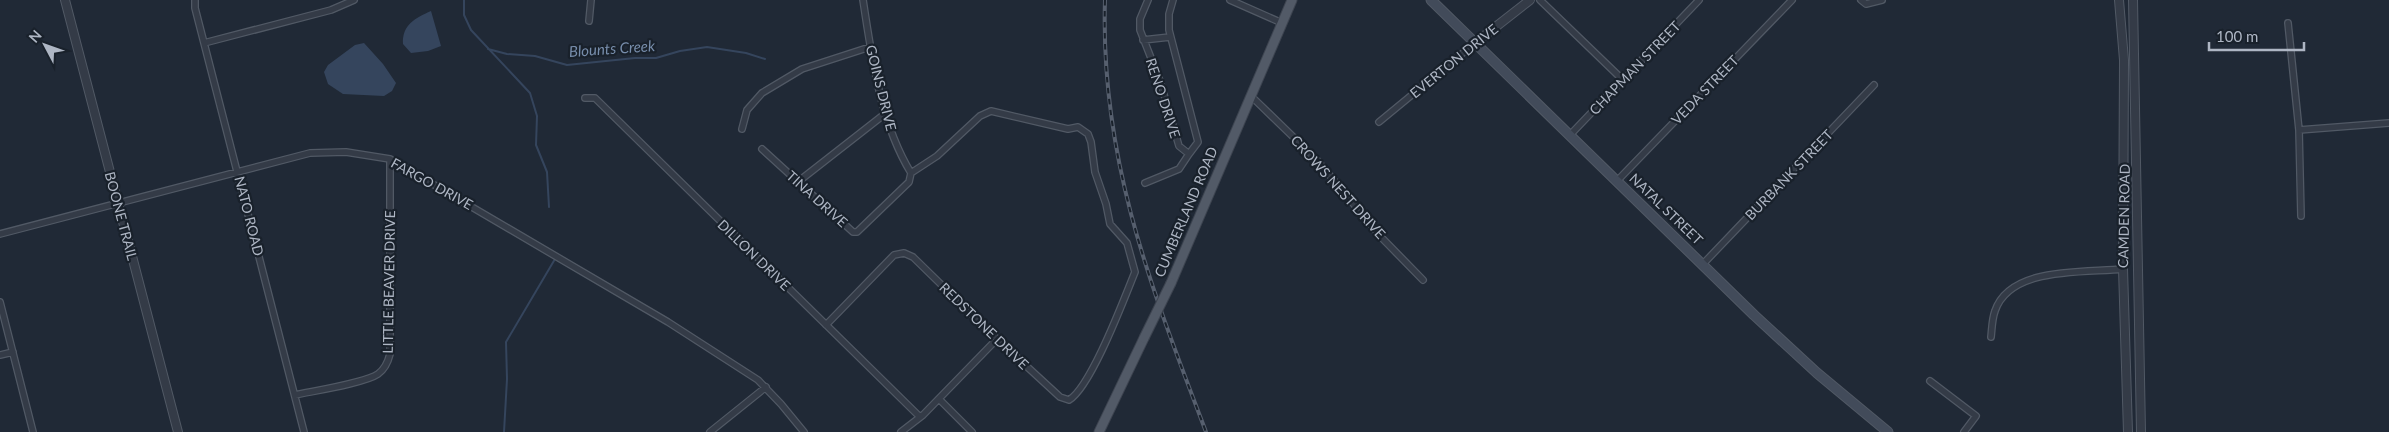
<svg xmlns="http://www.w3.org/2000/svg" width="2389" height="432" viewBox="0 0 2389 432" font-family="Lato,sans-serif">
  <rect width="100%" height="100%" fill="#202936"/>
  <!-- water -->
  <path fill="#35455d" d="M431,11L441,46L428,51L411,53L403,44C402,25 415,18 431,11Z
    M364,43L383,64L396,83L392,91L384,96L343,94L328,84L324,72L328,65L355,45Z"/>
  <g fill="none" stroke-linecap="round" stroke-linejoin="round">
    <!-- stream -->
    <path stroke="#35455d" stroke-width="2" d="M464,0V15L471,30L530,93L537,116L536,145L547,172L549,207
      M488,49L507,54L535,56L567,65L635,58H656L680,51L707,47L746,53L765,59
      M504,432L507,379L506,342L555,259"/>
    <defs>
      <path id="minor" d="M195,0V8L304,432
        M863,0C872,58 880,122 911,173
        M1148,0L1140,19V30L1160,81L1179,146L1189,154L1198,142L1169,30V14L1173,0
        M1230,0L1282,23
        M1540,0L1623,80
        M1861,0L1866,4L1882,0
        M589,21L591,0
        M2288,23L2299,130L2301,216
        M1143,40L1170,37
        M204,43L331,10L354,0
        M1251,96L1317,160L1381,237L1423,280
        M585,98H595L920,417
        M1379,122L1475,43
        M742,129L747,110L762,93L802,69L870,47
        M2299,130L2389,123
        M1570,135L1699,0
        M762,149L853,232H857L909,182L911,173
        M799,181L886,113
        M1617,181L1792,0
        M1145,183L1179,169L1189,154
        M0,234L310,153L346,152L390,159L668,322L758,380L781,404L804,432
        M1703,264L1874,85
        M0,302L33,432
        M826,325L894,255L904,253L913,257L997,339L1060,397L1069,400C1091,387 1124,299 1135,272L1127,243L1110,224L1106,204L1095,172L1091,142L1088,134L1078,127L1068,129L991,111L980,116L937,156L911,173
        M1991,337C1992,328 1992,319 1995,311C2010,266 2085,273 2123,269
        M0,355L13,352
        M1930,381L1976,416L1964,432
        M295,395C313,391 365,383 378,374C385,369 388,362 390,354V159
        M939,399L972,432
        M710,432L766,387
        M901,432L923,415L997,339"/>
      <path id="tertiary" d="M65,0L178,432
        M2119,0L2124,60L2123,269L2128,432
        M2133,0L2141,432
        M1475,43L1530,0"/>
      <path id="secondary" d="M1431,0L1754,315L1817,373L1888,432"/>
      <path id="primary" d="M1171,283L1292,0
        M1099,432L1144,338"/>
    </defs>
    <!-- minor casing -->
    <use href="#minor" stroke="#515965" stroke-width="8"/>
    <!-- tertiary casing -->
    <use href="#tertiary" stroke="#515965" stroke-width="10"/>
    <!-- secondary casing -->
    <use href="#secondary" stroke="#515965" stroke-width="11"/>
    <!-- primary casing -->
    <use href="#primary" stroke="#3d4450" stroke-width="11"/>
    <!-- minor -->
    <use href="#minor" stroke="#343b47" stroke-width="5.5"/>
    <!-- tertiary -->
    <use href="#tertiary" stroke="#343b47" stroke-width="8"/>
    <!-- secondary -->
    <use href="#secondary" stroke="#424b5a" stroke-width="9"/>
    <!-- primary -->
    <use href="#primary" stroke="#525a67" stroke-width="9"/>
    <defs>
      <path id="rail" d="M1105,0C1100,159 1151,287 1206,432"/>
    </defs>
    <!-- rail casing -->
    <use href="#rail" stroke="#565f6e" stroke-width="4"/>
    <!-- rail -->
    <use href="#rail" stroke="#19212b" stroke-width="2" stroke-dasharray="5.5" stroke-linecap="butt"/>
    <defs>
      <path id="primary-bridge" d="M1144,338L1171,283"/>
    </defs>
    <!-- primary-bridge casing -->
    <use href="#primary-bridge" stroke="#3d4450" stroke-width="11" stroke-linecap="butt"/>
    <!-- primary-bridge -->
    <use href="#primary-bridge" stroke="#525a67" stroke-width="9"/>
  </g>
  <g text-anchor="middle" stroke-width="4.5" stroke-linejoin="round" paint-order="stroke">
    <!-- street labels -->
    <g font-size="14" fill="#aeb6c4" stroke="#19212b">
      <text transform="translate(1454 61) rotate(-39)" y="5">EVERTON DRIVE</text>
      <text transform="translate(1635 68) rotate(-46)" y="5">CHAPMAN STREET</text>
      <text transform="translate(881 88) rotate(76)" y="5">GOINS DRIVE</text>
      <text transform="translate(1705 90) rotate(-46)" y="5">VEDA STREET</text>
      <text transform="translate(1163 98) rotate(72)" y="5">RENO DRIVE</text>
      <text transform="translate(1789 175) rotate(-46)" y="5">BURBANK STREET</text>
      <text transform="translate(432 184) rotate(29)" y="5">FARGO DRIVE</text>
      <text transform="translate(1338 187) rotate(48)" y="5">CROWS NEST DRIVE</text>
      <text transform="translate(817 199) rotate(42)" y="5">TINA DRIVE</text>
      <text transform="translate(1666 209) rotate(44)" y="5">NATAL STREET</text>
      <text transform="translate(1186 212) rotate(-67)" y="5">CUMBERLAND ROAD</text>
      <text transform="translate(121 216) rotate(75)" y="5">BOONE TRAIL</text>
      <text transform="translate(249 216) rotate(76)" y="5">NATO ROAD</text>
      <text transform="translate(2124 216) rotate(-89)" y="5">CAMDEN ROAD</text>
      <text transform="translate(754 255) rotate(44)" y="5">DILLON DRIVE</text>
      <text transform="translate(389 282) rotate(-89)" y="5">LITTLE BEAVER DRIVE</text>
      <text transform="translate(984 326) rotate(44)" y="5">REDSTONE DRIVE</text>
    </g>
    <!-- water labels -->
    <g font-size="15" font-style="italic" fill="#778dab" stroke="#19212b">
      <text transform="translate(612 49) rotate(-4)" y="5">Blounts Creek</text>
    </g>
  </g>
  <!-- north arrow -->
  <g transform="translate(45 45) rotate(311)" stroke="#19212b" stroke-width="4" paint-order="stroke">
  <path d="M0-4L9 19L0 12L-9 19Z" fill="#aeb6c4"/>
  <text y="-8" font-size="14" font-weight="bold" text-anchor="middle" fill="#aeb6c4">N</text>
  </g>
  <!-- scale -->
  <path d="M2209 42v8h95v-8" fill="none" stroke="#aeb6c4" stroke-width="2.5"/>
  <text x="2216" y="42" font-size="15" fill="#aeb6c4" stroke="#19212b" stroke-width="4" paint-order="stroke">100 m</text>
</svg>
